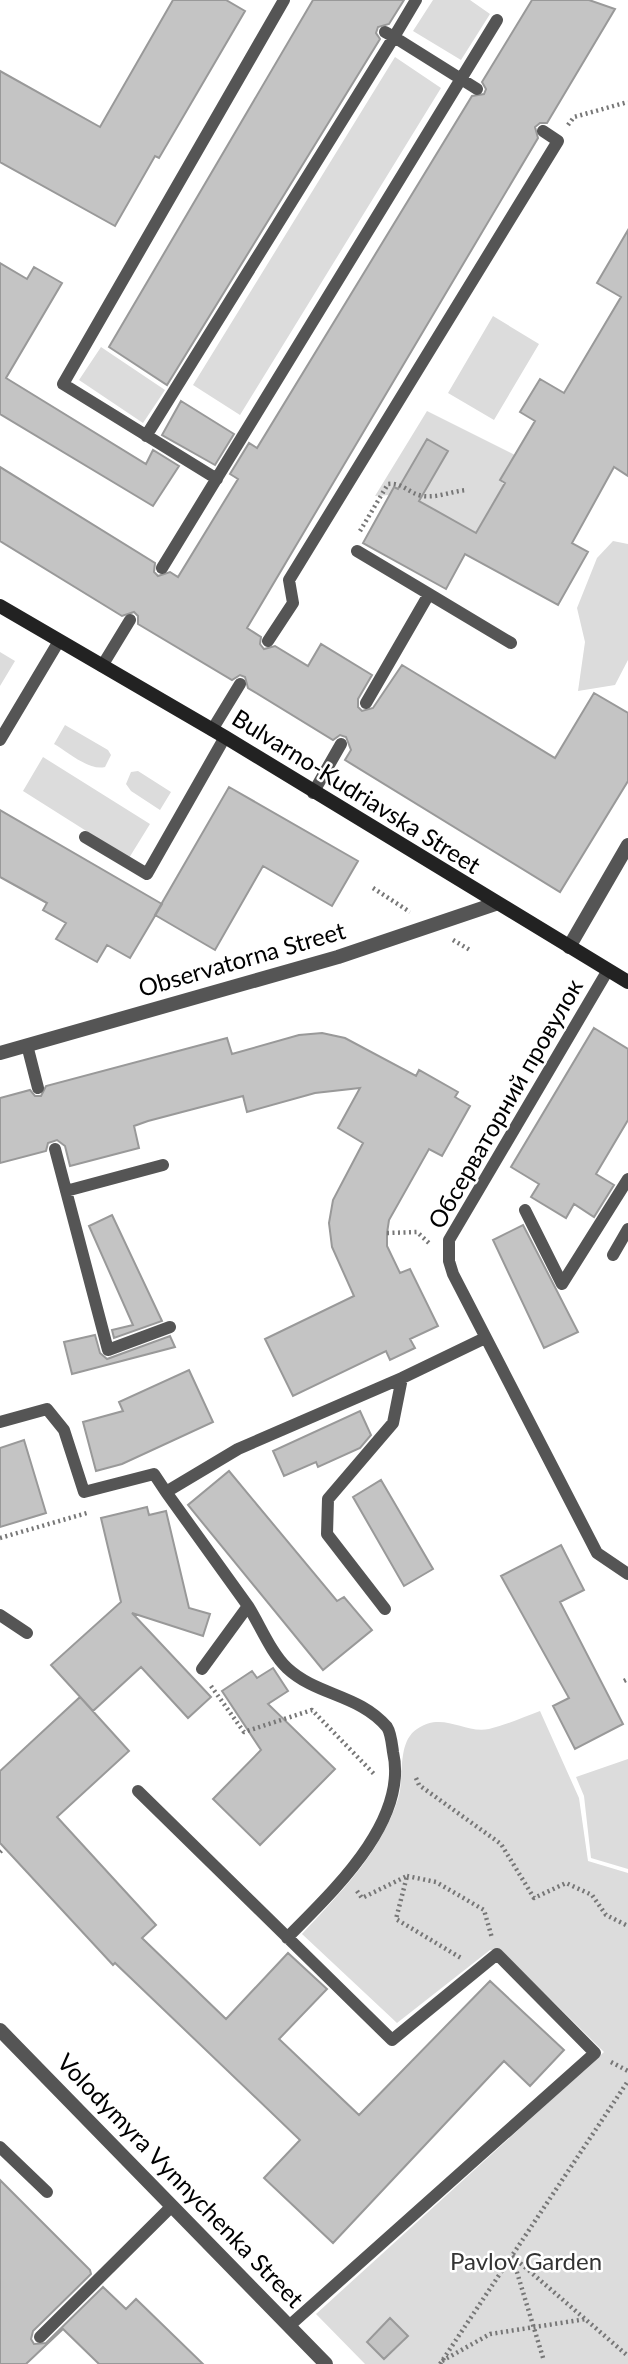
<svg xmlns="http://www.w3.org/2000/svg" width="628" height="2364" viewBox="0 0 628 2364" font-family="Lato,sans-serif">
  <rect width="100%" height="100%" fill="#fff"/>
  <!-- green -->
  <path fill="#dcdcdc" d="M433,0H470L490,14L461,60L413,31Z
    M395,57L441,88L240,415L193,385Z
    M493,316L539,344L494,420L448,393Z
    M101,347L165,390L143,423L79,380Z
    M427,411L515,455L501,480L507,492L495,500L476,533L394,487L390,495L375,496Z
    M613,541L628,544V660L615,685L578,691L585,642L577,608L597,558Z
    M0,652L15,661L0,686Z
    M65,725L108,750L111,755L105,767C89,771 68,752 54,744Z
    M43,757L150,824L129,858L23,791Z
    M138,771L171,792L160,810L131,791L126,784L131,772Z
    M540,1711L579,1798L588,1861L628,1873V2364H365L316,2314L604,2052L501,1950H490L397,2023L302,1934C340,1893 380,1854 398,1799C405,1778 396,1743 417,1729C443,1711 464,1734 489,1729C506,1725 524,1717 540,1711Z
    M628,1759V1869L591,1858L584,1796L576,1777Z"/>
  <!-- building -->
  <path fill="#c4c4c4" stroke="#999" stroke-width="2" d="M173,0H226L245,11L159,158L155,156L115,226L0,162V71L100,127Z
    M313,0H404L389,24L378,27L376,33L380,39L167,385L109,347Z
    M532,0H589L615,9L547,123H540L535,127L538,138L247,628L261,637L260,644L264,649L275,646L308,666L321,644L372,675L358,699V707L362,711L373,708L402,665L555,758L594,693L628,713V781L560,892L345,760L351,750L346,737L340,735L333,740L248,688L245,677L240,675L232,680L138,624V616L134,612L122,616L0,541V467L155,563L154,572L158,576L170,572L178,577L238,479L230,474L249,443L257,448L472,96L484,94L486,89L482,82Z
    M628,230V476L614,467L572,543L588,552L558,605L465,554L446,589L363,543L394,487L398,489L427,439L448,451L419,501L476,533L505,483L500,480L535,421L520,412L540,379L564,393L621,297L597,283Z
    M0,263L27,279L34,267L62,283L6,378L146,464L153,450L179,466L153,506L0,414Z
    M181,401L234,434L215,465L162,435Z
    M229,787L358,861L332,906L263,866L215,950L155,915Z
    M0,810L162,904L130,958L107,945L97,962L56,939L66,923L43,910L47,903L0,877Z
    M594,1028L628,1049V1120L596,1174L614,1185L594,1217L574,1204L566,1218L531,1197L539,1184L511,1167Z
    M322,1033L345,1038L416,1076L419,1070L458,1092L455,1097L470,1106L442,1156L429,1149L389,1220L387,1233V1246L400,1273L410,1269L438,1326L410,1339L415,1348L390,1360L386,1351L293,1396L265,1339L354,1296L332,1247L329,1223L333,1200L363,1143L338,1128L360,1088L315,1093L247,1112L243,1096L148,1121L134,1126L139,1148L70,1166L65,1146L57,1140L48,1143L46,1151L0,1163V1098L30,1090L35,1096H41L46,1086L227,1038L232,1054L299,1035Z
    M112,1215L162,1321L114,1338L112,1330L133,1325L89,1226Z
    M523,1225L578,1332L544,1348L493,1240Z
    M95,1335L100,1353L107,1359L170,1336L175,1347L72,1374L64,1342Z
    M189,1370L213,1422L122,1464L96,1471L83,1422L123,1411L119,1402Z
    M360,1411L371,1435L360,1448L318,1467L316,1462L284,1476L273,1451Z
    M24,1440L46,1513L0,1527V1448Z
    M229,1471L337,1601L344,1597L372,1630L323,1670L188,1505Z
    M381,1480L433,1569L404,1586L353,1497Z
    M147,1507L149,1515L166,1511L189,1608L210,1614L203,1636L132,1613L211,1697L188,1718L141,1667L93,1711L51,1665L121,1602L101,1518Z
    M561,1545L584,1590L560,1602L623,1724L575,1749L553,1706L569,1698L501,1576Z
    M273,1668L288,1691L268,1704L335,1769L260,1845L213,1799L261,1750L222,1691L252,1671L257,1678Z
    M80,1697L129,1751L57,1817L156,1925L142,1938L226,2019L288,1953L327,1989L279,2039L359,2115L490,1981L564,2050L530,2086L504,2061L333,2243L264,2178L300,2140L115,1963L113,1965L0,1843V1771Z
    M0,2180L90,2270L91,2274L33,2331L31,2339L34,2344L46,2343L103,2287L126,2309L136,2299L203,2364H99L63,2329L26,2364H0Z
    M390,2318L408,2336L384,2359L367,2342Z"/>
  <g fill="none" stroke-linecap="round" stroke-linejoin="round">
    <!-- path -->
    <path stroke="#777" stroke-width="4.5" stroke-dasharray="2 3.5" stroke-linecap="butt" d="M568,125L574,117L628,102
      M360,531L388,484C403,482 409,494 423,496C438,498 452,491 467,490
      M373,888L410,912
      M453,940L470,950
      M387,1233L417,1232L430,1244
      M0,1538L87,1513
      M624,1681L628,1679
      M211,1686L244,1732L312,1710L374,1774
      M416,1778L419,1785L501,1844L534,1898L566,1883L592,1895L606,1915L628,1926
      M0,1852L4,1848
      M407,1876L436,1882L484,1910L492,1938
      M357,1891L362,1898L407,1876L396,1919L461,1958
      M611,2062L628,2071
      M512,2256L628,2356
      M512,2256L544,2361
      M442,2361L490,2334L586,2319
      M440,2364L628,2081"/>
    <!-- service -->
    <path stroke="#555" stroke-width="12" d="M416,0L394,37L477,89
      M146,436L394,37L385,32
      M217,479L63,384L284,0
      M357,551L429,594L366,703
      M162,568L497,20
      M429,594L511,643
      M268,641L293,603L289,580L558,141L543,131
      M102,666L130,620
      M212,730L240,684
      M0,740L59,641
      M313,793L341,744
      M85,837L147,874L225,737
      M608,970L449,1240V1261L453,1274L597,1553L628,1574
      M27,1045L38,1088
      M55,1149L108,1350L170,1327
      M66,1191L163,1165
      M525,1210L562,1284L628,1179
      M613,1255L628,1229
      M0,1422L47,1409L64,1430L84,1492L154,1474L166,1492L238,1449L402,1378L485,1338
      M166,1492L248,1606L202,1669
      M248,1606C260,1625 271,1653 287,1668C317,1696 359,1694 387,1727C391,1733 392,1745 393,1752C409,1822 331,1893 287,1938
      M385,1609L327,1534L328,1499L393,1423L402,1378
      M0,1615L27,1633
      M138,1791L392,2040L497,1954L595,2053L289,2326
      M0,2147L47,2192
      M40,2337L172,2206"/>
    <!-- minor -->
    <path stroke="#555" stroke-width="14" d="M569,947L628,845
      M0,1053L338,957L495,904
      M0,2030L326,2364"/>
    <!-- secondary -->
    <path stroke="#222" stroke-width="14" d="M0,606L225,737L628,982"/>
  </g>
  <g text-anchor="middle" stroke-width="5" stroke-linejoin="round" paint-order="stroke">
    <!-- street labels -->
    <g font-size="24" fill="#000" stroke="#fff">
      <text transform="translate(356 792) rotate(32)" y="8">Bulvarno-Kudriavska Street</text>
      <text transform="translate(242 960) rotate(-16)" y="8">Observatorna Street</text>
      <text transform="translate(506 1104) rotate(-60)" y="8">Обсерваторний провулок</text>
      <text transform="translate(180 2181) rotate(46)" y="8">Volodymyra Vynnychenka Street</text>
    </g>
    <!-- park labels -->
    <g font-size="24" fill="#333" stroke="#fff">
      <text x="526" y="2270">Pavlov Garden</text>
    </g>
  </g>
</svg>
